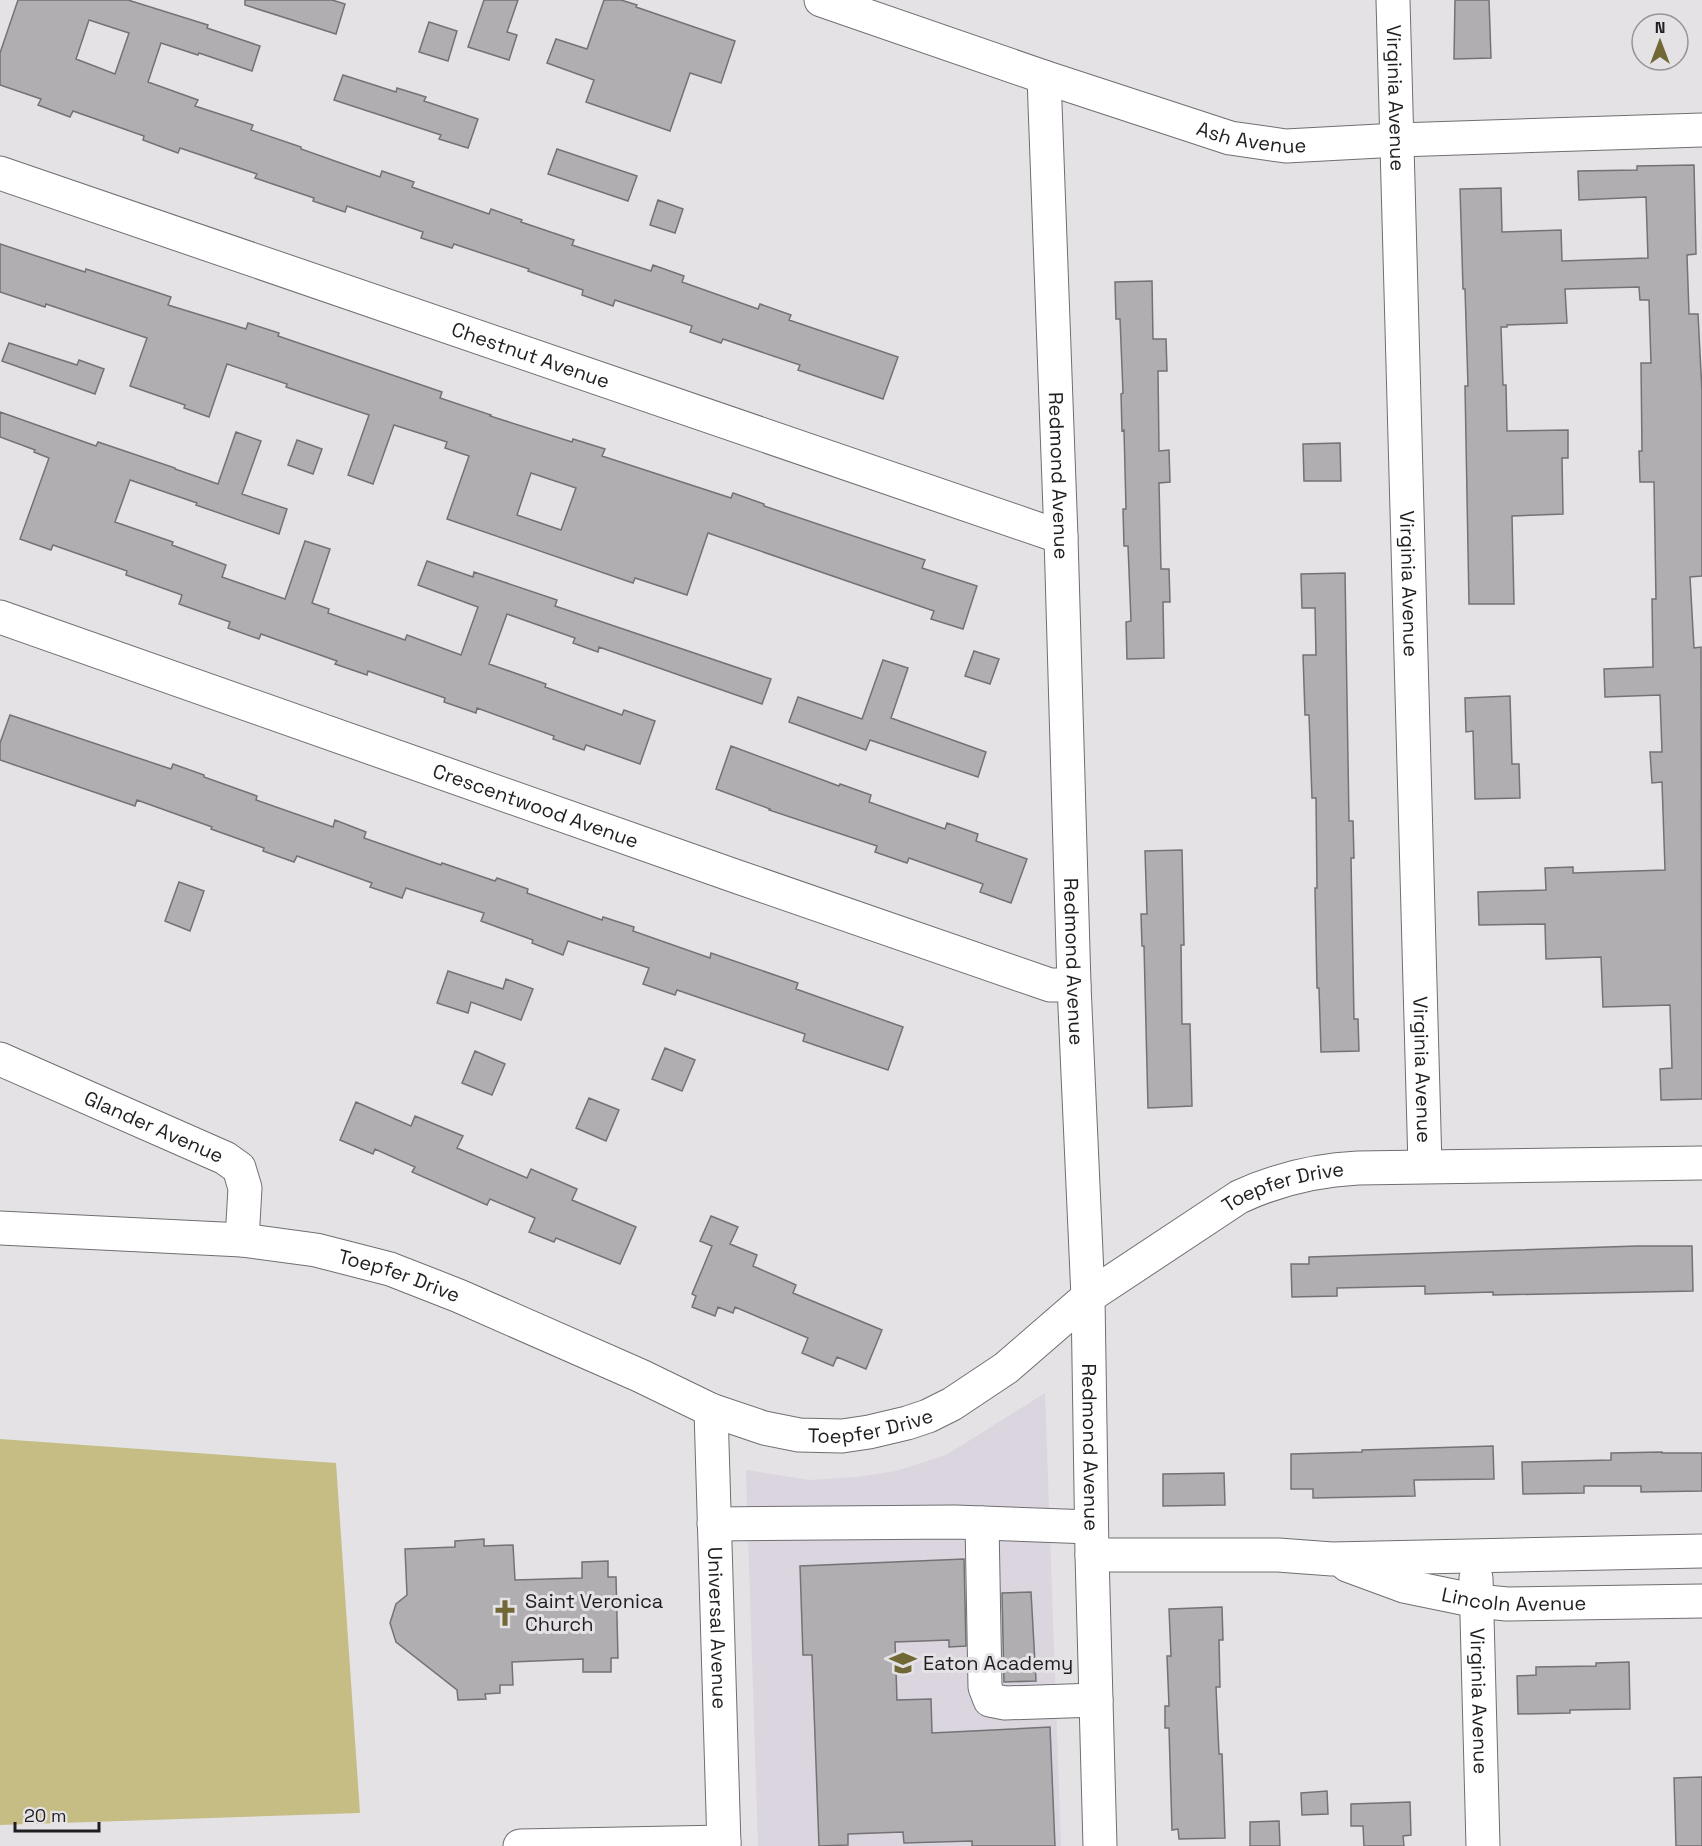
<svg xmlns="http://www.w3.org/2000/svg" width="1702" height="1846" viewBox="0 0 1702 1846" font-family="'Space Grotesk',sans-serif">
  <rect width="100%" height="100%" fill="#e4e2e5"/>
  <!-- built -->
  <path fill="#dbd5df" d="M1045,1393L1061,1846H758L746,1470L810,1480L856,1477L896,1471L946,1455Z"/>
  <!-- green -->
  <path fill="#c6bd85" d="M0,1439L336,1463L360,1813L0,1825Z"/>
  <!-- building -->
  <path fill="#b0aeb1" stroke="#747275" stroke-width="1.5" fill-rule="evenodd" d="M18,0H128L208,25L207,28L260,46L252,71L199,53L198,55L161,43L148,82L198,100L195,106L253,125L251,130L301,147V149L380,177L382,171L414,182L412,187L489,214L491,209L522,220L521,222L574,240L572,245L651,271L653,265L684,276L682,282L758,309L760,304L791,315L789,320L898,357L883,399L798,370L800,365L723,339L721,343L690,332L692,326L615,300L613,306L582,295L583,290L528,271L529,269L454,244L452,248L421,238L423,232L347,206L345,212L313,201L314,198L255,178L257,174L180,148L178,153L143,140L144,136L73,111L70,117L38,105L41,99L0,85V53ZM89,20L129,33L115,74L76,59Z
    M245,0H332L345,4L336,34L245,5Z
    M484,0H518L507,32L517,35L509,60L468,47Z
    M604,0H621L637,5L636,7L735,41L721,83L690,73L670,131L586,102L594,80L547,63L556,39L587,49Z
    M1455,0H1489L1491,58L1454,59Z
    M429,22L457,31L448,61L419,52Z
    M343,75L396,92L397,88L426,97L424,101L478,119L468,148L439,139L441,135L334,100Z
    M557,149L637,176L628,201L548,174Z
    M1694,165L1696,254L1687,255L1689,314H1698L1702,392V576L1690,577L1694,648L1701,647L1702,1099L1661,1100L1660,1069L1672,1068L1670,1005L1603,1007L1601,957L1546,959L1545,924L1479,925L1478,892L1546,890L1545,868L1573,867V873L1665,870L1662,782L1652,783L1650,752H1662L1660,695L1605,697L1604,669L1653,667L1652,599H1656L1654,482H1640L1639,451H1642L1641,363H1651L1649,300H1640L1639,287L1565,289L1567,323L1507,325V327H1501L1503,385H1506L1507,431L1568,430V458H1562L1563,514L1512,516L1514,604H1469L1465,386H1468L1465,289H1463L1460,189L1501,188L1502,232L1561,230L1562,261L1648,258L1646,197L1579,200L1578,171L1637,170V166Z
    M658,200L683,209L675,233L650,225Z
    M0,244L85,272L86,269L171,297L168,305L246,329L248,323L279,333L278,336L442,392L440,398L491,415L490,416L572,442L573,439L605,449L602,456L731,498L733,493L764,504V506L925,560L922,568L977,586L963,629L931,619L934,611L708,533L687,595L635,578L633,583L447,519L469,456L445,448L447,442L394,425L373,484L348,475L369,415L286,387L287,384L227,364L209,417L184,408L185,405L130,386L147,338L46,304L45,307L0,292ZM531,473L576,488L561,530L517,515Z
    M1152,281L1153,339H1166L1167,371H1158L1159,451L1169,450L1170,482L1159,483L1161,569H1169L1170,602H1163L1164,658L1127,659L1126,622L1131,621L1128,546H1124L1123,509H1126L1124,430L1122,431L1121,394L1123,393L1120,319H1116L1115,282Z
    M9,343L77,365L79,360L104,369L95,394L2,361Z
    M0,412L96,446L98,442L175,468V469L218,484L236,432L261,441L242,494L287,509L279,534L196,505L197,503L130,480L115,522L173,542L172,545L226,565L222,577L285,599L305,541L330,549L312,603L329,609L328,613L405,640L407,635L461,655L478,607L418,585L427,561L473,577L474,572L557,600L555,606L771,679L762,704L599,647L598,652L573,643L575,638L507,614L489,664L546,684L545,687L622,715L624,710L655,721L640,764L586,745L584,750L553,739L554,736L477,708L476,713L444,702L445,698L368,671L367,675L335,664L337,661L261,634L259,639L228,628L230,622L179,604L182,595L126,575L127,571L53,545L51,550L20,539L49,458L34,452L35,450L0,437Z
    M297,440L322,449L313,474L288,465Z
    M1340,443L1341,481H1304L1303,444Z
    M1345,573L1349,821H1353L1354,858H1351L1354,1019H1358L1359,1051L1321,1052L1319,988H1317L1315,888H1317L1316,798H1312L1309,715H1305L1303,655H1316L1315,608H1302L1301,574Z
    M974,651L999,659L990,684L965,676Z
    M883,660L908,668L891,718L986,752L978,777L870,740L866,750L789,722L798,697L862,719Z
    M1510,696L1512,764H1519L1520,798L1475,799L1473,731L1466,732L1465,698Z
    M10,715L171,769L173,764L204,775V777L257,796L256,800L333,827L335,820L366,832L364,838L441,865L442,863L495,881L497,878L528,889L527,893L602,920L603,917L634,927L633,931L710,958L711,953L798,983L796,989L903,1027L888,1070L803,1041L805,1034L677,990L675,995L643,984L649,968L568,941L563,955L532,943L533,940L481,921L484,913L406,888L402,898L370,887L372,883L297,856L294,862L263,851L264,848L211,829L212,827L137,800L135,806L0,760V743Z
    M731,746L839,786L840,784L871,795L869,802L945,829L947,823L978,834L976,841L1027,859L1011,903L980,892L983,884L909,858L907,863L875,852L877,846L769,810L770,809L716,789Z
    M1182,850L1184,945H1181L1182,1024H1190L1192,1106L1148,1108L1144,946H1142L1141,914H1147L1145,851Z
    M179,882L204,891L190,931L165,921Z
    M448,971L503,989L506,979L533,989L521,1020L471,1002L468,1013L437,1003Z
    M665,1048L695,1060L682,1091L652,1079Z
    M475,1051L505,1064L492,1095L462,1083Z
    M589,1098L619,1110L606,1141L576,1128Z
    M356,1102L411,1126L415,1116L463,1136L457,1148L527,1178L531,1169L577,1189L572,1200L636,1227L620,1264L556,1238L554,1242L529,1232L535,1218L490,1199L487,1205L412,1172L415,1167L375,1149L373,1154L340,1140Z
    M711,1216L738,1227L730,1244L757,1255L753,1266L796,1285L793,1293L882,1330L866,1369L837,1357L833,1366L802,1353L808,1338L735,1307L733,1313L718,1307L715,1316L692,1307L696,1296L692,1294L712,1246L700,1241Z
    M1637,1246H1692L1693,1291L1493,1295V1292L1425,1294V1286L1337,1288V1296L1292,1297L1291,1264H1309V1257Z
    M1493,1446L1494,1479L1414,1480L1415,1496L1313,1498V1489H1291V1454L1362,1452V1450Z
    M1662,1452V1453H1702V1491L1641,1492V1486H1584V1493L1523,1494L1522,1462L1611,1460V1453Z
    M1224,1473L1225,1505L1163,1506V1474Z
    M484,1539V1546L513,1545L515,1580L582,1578V1562L608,1561V1577H616L618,1658H611V1672H583V1659L512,1662L513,1685H500V1693L485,1694L486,1699L458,1700L457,1690L396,1642L390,1623L396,1604L407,1595L405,1549L455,1547V1541Z
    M964,1559L966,1646L949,1647V1640L895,1642L897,1700L931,1699L932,1733L1050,1727L1055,1846H972V1841L904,1843L903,1832L848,1834V1845L819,1846L812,1655H803L800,1566Z
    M1031,1592L1036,1681L1004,1682L1002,1593Z
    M1222,1607L1223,1640H1219L1220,1687H1216L1219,1754H1222L1225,1838L1179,1839L1178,1829L1172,1830L1169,1728H1165V1706H1169L1167,1656H1171L1169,1609Z
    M1629,1662L1630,1709L1570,1710V1713L1518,1714L1517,1676L1536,1675V1667L1596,1666V1663Z
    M1702,1777V1846H1676L1674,1778Z
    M1327,1791L1328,1814L1302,1815L1301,1793Z
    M1410,1802L1411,1835L1403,1836L1404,1846H1364L1363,1826H1351V1804Z
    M1279,1821L1280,1846H1250V1822Z"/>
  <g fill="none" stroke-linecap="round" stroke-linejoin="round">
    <defs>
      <g id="minor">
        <path id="s1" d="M821,0L1044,77L1230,138L1286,146L1398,140L1702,130"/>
        <path id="s2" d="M1393,0L1425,1166"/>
        <path id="s3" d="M1044,77L1061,537L1074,985L1088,1297L1092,1555L1100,1846"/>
        <path id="s4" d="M0,173L1061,537"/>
        <path id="s5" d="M0,617L735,876L1050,985H1074"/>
        <path id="s6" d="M0,1059L225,1158L239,1168L245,1188L242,1240"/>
        <path id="s7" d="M0,1228L242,1240L316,1250L390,1269L459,1296L641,1376L711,1410L764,1428L799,1435L842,1436L869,1432L907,1423L928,1416L952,1404L1006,1368L1088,1297L1239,1197C1278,1179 1316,1170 1358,1168L1702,1163"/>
        <path id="s8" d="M711,1410L724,1846"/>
        <path d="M982,1523L985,1687L990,1700L1005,1703L1096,1700"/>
        <path d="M714,1524L955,1522L1091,1527"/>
        <path d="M1092,1555H1278L1332,1559L1702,1551"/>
        <path id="s9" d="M1347,1565L1404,1586L1477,1601L1507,1604L1702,1601"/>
        <path id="s10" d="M1476,1578L1483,1846"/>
        <path d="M520,1846L724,1842"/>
      </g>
    </defs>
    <!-- minor casing -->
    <use href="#minor" stroke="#706e71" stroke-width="35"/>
    <!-- minor -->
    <use href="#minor" stroke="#fff" stroke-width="33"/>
  </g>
  <!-- icons -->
  <defs>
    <symbol id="church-bare" viewBox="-9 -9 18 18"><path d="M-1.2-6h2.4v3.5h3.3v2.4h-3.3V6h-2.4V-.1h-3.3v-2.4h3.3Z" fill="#716835" stroke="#e4e2e5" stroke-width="2.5" paint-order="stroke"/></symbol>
    <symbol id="school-bare" viewBox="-9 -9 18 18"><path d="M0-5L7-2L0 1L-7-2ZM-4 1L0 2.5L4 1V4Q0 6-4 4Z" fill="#716835" stroke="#e4e2e5" stroke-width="2.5" paint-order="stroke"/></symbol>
  </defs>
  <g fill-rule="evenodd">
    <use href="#church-bare" x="486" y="1594" width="38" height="38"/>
    <use href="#school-bare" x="884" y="1644" width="38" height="38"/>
  </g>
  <g text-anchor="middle" stroke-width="6" stroke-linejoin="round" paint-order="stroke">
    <!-- street labels -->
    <g font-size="20" fill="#1f1e20" stroke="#e4e2e5">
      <text dy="7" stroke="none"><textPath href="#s2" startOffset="98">Virginia Avenue</textPath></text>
      <text dy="7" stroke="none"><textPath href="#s1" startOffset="453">Ash Avenue</textPath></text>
      <text dy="7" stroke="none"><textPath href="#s4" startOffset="561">Chestnut Avenue</textPath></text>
      <text dy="7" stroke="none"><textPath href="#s3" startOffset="399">Redmond Avenue</textPath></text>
      <text dy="7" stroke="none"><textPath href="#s2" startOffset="584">Virginia Avenue</textPath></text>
      <text dy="7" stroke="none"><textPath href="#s5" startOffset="568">Crescentwood Avenue</textPath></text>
      <text dy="7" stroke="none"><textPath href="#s3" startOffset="885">Redmond Avenue</textPath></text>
      <text dy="7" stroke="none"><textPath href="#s2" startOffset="1070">Virginia Avenue</textPath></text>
      <text dy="7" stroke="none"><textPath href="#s6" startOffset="168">Glander Avenue</textPath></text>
      <text dy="7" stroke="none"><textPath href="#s7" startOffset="1394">Toepfer Drive</textPath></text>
      <text dy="7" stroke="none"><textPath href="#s7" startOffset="404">Toepfer Drive</textPath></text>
      <text dy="7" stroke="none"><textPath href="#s7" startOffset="908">Toepfer Drive</textPath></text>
      <text dy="7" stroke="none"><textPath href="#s3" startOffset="1371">Redmond Avenue</textPath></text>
      <text dy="7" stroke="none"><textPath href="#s9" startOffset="172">Lincoln Avenue</textPath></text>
      <text dy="7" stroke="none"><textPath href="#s8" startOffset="218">Universal Avenue</textPath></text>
      <text dy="7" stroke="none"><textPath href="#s10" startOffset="123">Virginia Avenue</textPath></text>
    </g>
    <!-- poi labels -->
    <g font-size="20" fill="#1f1e20" stroke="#e4e2e5" text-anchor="start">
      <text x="525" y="1608">Saint Veronica<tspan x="525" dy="23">Church</tspan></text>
      <text x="923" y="1670">Eaton Academy</text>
    </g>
  </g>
  <!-- north arrow -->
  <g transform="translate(1660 42)"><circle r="28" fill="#e4e2e5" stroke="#959496" stroke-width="1.5"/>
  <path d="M0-4.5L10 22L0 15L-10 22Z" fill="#716835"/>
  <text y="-9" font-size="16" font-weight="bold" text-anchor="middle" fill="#1f1e20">N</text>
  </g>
  <!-- scale -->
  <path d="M15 1822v9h84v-9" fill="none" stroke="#1f1e20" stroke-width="3"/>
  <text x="24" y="1822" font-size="18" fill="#1f1e20" stroke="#e4e2e5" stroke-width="4.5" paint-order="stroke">20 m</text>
</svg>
